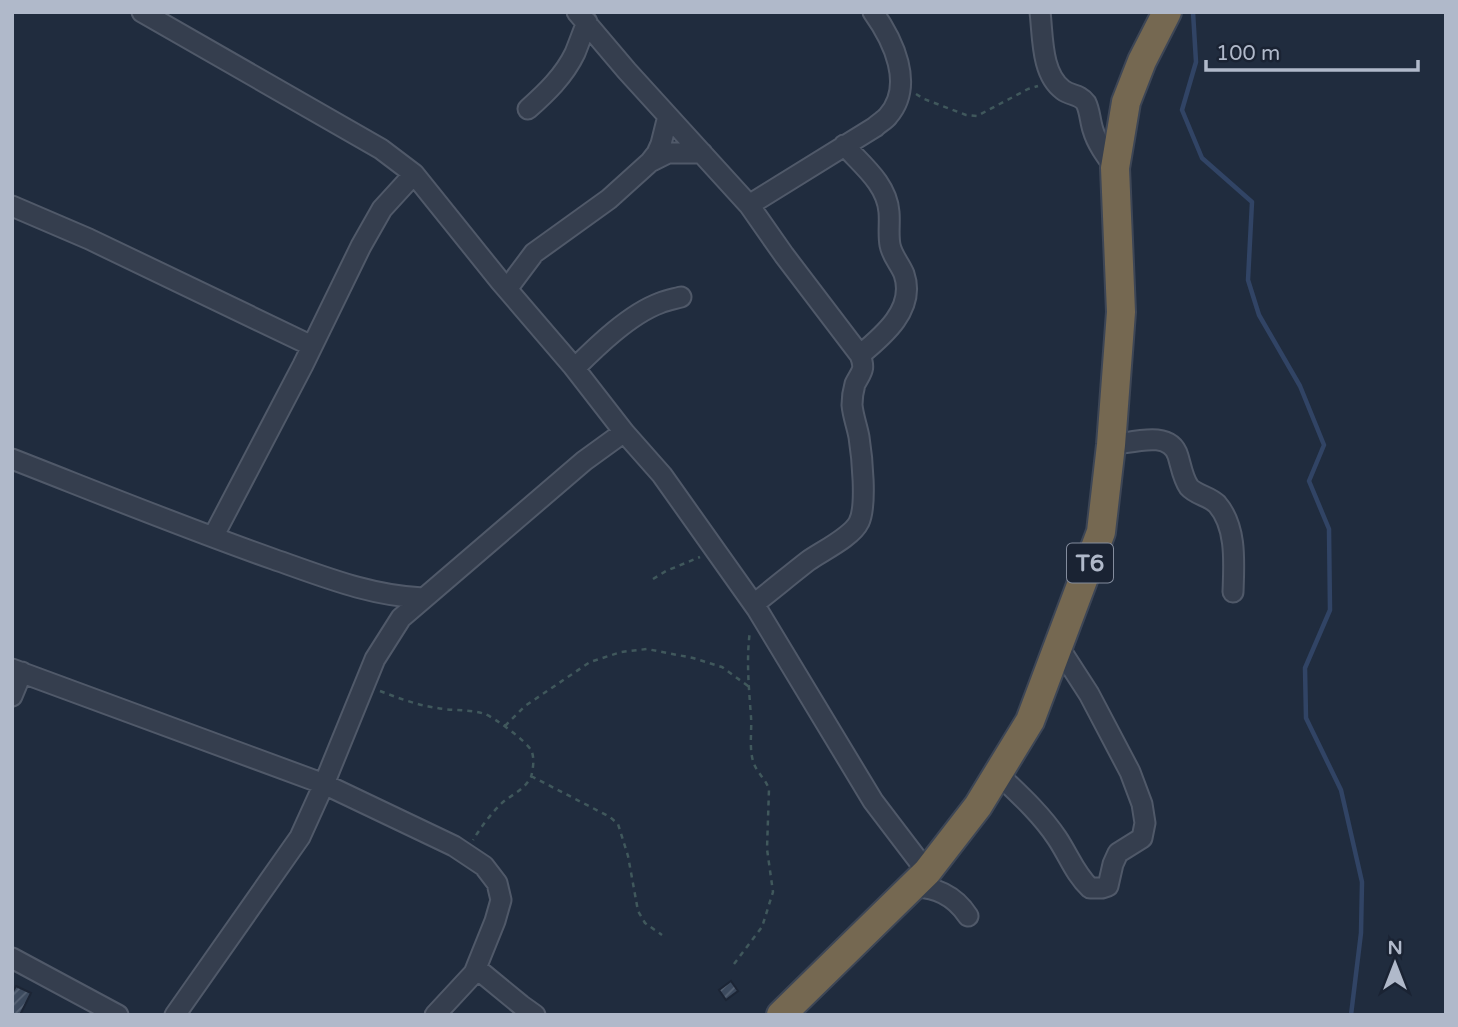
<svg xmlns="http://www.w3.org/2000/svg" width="1458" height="1027" viewBox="0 0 1458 1027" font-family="'Varela Round',sans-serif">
  <defs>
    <pattern id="building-hatch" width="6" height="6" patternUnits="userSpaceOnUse" patternTransform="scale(1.75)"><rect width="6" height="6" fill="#3c4a5e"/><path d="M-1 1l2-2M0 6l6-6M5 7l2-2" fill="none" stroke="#566274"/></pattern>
  </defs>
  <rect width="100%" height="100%" fill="#202c3e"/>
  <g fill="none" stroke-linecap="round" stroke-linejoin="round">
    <!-- stream -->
    <path stroke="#314465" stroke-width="4.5" d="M1193,12L1196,62L1182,110L1202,158L1252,202L1248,280L1259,315L1300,386L1324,445L1309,481L1329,529L1330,610L1305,668L1306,718L1341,790L1362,882L1361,933L1351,1015"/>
  </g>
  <!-- building -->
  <path fill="url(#building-hatch)" stroke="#1c2535" stroke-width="2" d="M731,981L738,991L726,1000L719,990Z
    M16,986L31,993L20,1015H12V993Z"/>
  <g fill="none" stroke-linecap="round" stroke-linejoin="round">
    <defs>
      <path id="minor" d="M142,12L381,149L414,174L500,281L572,365L624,432L662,475L757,609L873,801L927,872
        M577,12L627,71L749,205L784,255L860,355C866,370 861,372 855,384C853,391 852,399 852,405C853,416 857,426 859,437C862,456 867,506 859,522C852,537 822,551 808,561C790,575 772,590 754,604
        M1040,12C1043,36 1041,74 1063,90C1071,96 1080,94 1086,103C1090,111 1090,121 1093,130C1097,144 1107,157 1115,168
        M528,109C546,93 564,76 575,53C579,43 583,32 587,22
        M844,145C862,165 887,184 889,212C890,223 888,234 890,245C892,256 900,264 904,274C916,309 883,336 860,355
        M650,162L668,153H702
        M749,205L875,127C879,123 885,120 888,116C915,85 893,40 873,12
        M12,206L89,239L312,346
        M507,289L534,253L609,199L650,162L657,153L661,144L668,116
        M575,368C597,346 630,314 660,303C667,300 674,299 681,297
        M1111,445C1132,443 1170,429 1178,456C1181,466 1183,479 1189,487C1196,495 1209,496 1217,504C1237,527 1234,563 1233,592
        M12,459C99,493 185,528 273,559C322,576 370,596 423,598
        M213,537L303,365L361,246L382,209L414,174
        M12,669L324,784L454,846L484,866L497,883L501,900L495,921L474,973L435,1015
        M12,696L22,672
        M998,774C1019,794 1041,814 1057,838C1069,856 1075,874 1090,888H1102L1108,886L1113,864L1118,853L1142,838L1145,823L1142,804L1130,772L1089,694L1058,646
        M910,888C934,885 955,896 968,916
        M12,958L118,1015
        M476,968L521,1005L535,1015
        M175,1015L300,837L324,784L375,659L401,618L584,461L624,432"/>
      <path id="highway" d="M781,1015L927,872L978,806L1030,721L1101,532L1111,445L1121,312L1115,168L1126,102L1142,61L1167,12"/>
    </defs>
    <!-- minor casing -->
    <use href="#minor" stroke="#505969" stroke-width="23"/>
    <!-- highway casing -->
    <use href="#highway" stroke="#3d4656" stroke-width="32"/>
    <!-- path -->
    <path stroke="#40585c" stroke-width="2.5" stroke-dasharray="5 5" stroke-linecap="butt" d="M916,94L924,99L966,115L977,116L1028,89L1038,86
      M653,579L666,571L700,557
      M380,691C398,698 417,705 437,708C452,711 469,709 485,714C495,718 526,741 531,750C535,757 533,770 531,777C525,789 513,794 503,802C492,812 481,827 473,840
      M505,726L525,706L590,662L621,652L647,649L693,658L722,667L748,686
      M531,776L610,817L618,824L628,856L638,911L645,923L662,935
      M734,964L762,927L773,892L767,849L769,789C765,778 756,772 753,761C749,747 752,731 751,717C749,688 746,660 750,631"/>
    <!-- minor -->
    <use href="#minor" stroke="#353e4e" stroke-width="19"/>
    <!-- highway -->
    <use href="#highway" stroke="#756851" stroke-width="28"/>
  </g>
  <g text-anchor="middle" stroke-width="7" stroke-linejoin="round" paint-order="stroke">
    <!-- shield labels -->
    <rect fill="#1a2333" stroke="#838c9d" stroke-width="2" x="1067" y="543.5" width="46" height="39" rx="5"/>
    <g font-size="23" font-weight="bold" fill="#b0b9ca">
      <text x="1090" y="571">T6</text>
    </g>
  </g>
  <!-- border -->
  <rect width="1458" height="1027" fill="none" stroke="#b0b9ca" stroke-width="28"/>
  <!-- north arrow -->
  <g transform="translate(1395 964)" stroke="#1a2333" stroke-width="5" paint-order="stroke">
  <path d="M0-5L12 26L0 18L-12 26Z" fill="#b0b9ca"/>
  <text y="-10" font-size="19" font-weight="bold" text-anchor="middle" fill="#b0b9ca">N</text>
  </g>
  <!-- scale -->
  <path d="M1206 60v10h212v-10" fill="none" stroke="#b0b9ca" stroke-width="3.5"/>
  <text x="1216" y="60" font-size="21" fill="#b0b9ca" stroke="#1a2333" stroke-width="5" paint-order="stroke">100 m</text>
</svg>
